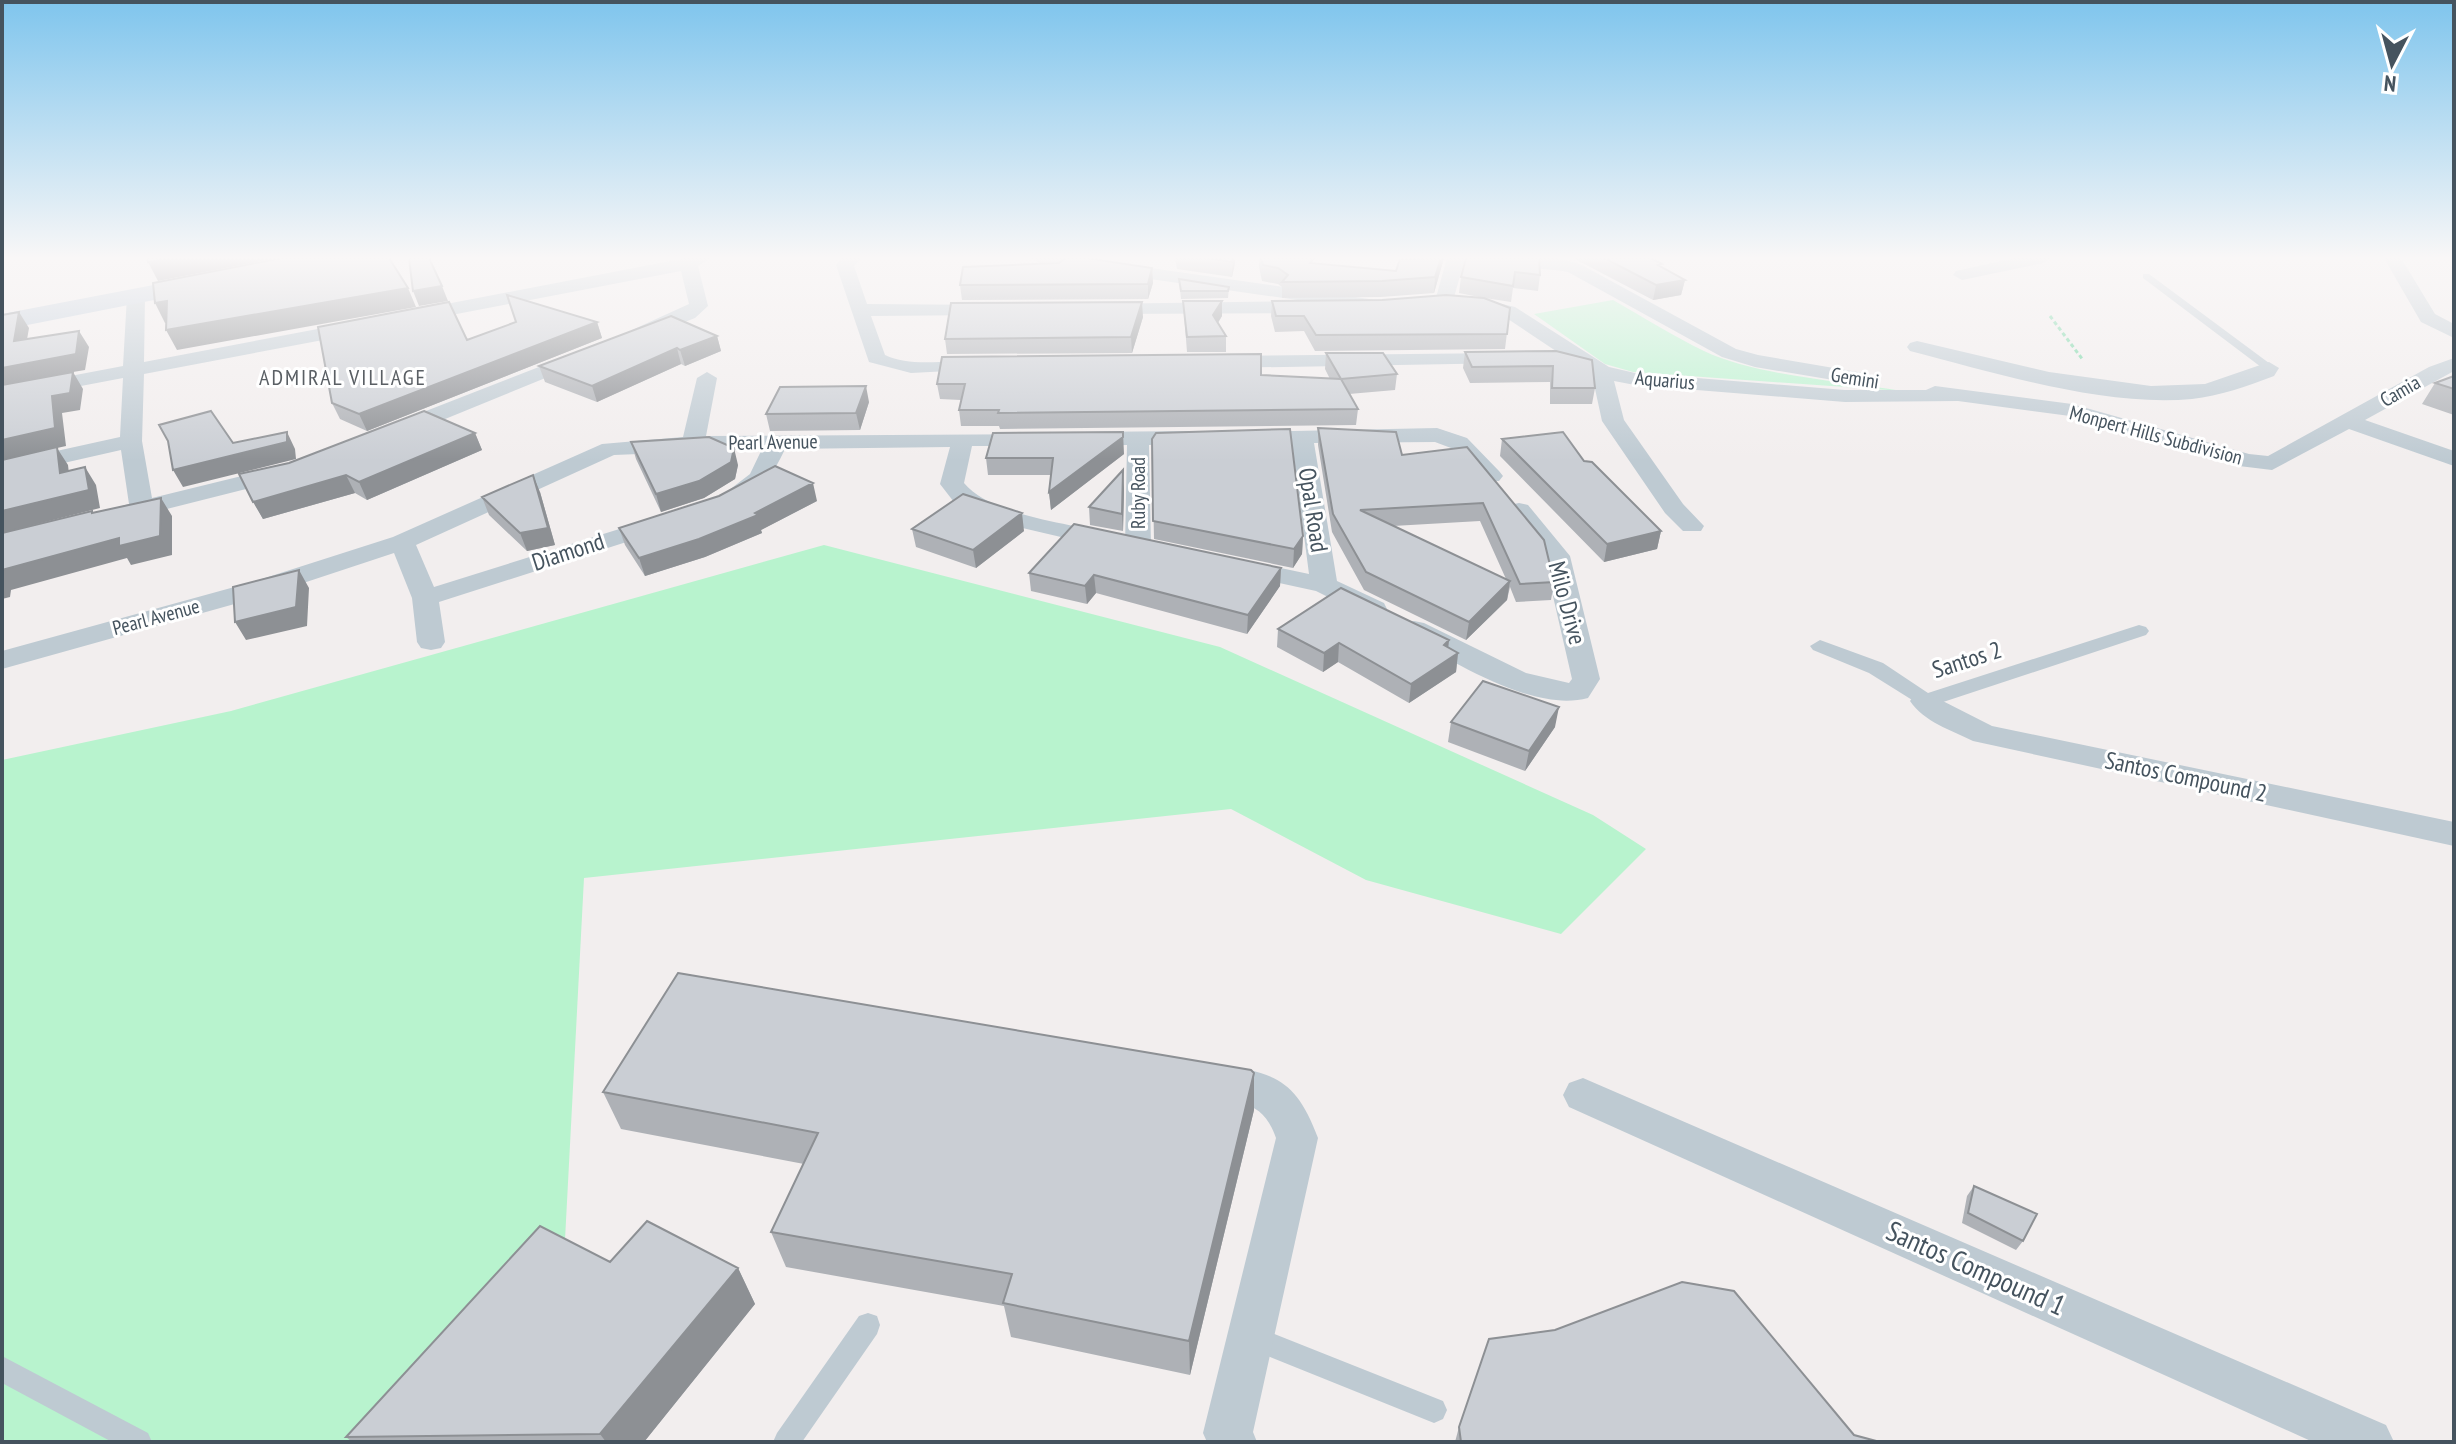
<svg xmlns="http://www.w3.org/2000/svg" width="2456" height="1444" viewBox="0 0 2456 1444" font-family="'PT Sans Narrow',sans-serif">
  <rect width="100%" height="100%" fill="#f2eeee"/>
  <!-- green -->
  <path fill="#b8f3ce" d="M1613,300C1643,317 1673,336 1704,351C1757,376 1842,381 1902,391L1633,372L1605,364L1534,314Z
    M824,545L1220,647L1593,815L1646,849L1561,934L1366,880L1231,809L584,878L564,1259L403,1442H2V760L231,711Z"/>
  <g fill="none" stroke-linecap="round" stroke-linejoin="round">
    <!-- path -->
    <path stroke="#6dd5a0" stroke-width="3" stroke-dasharray="4 3" stroke-linecap="butt" d="M2050,316L2083,360"/>
    <!-- service -->
    <path fill="#becad2" fill-rule="evenodd" d="M2143,274H2149L2273,366V370H2265L2143,278Z
      M868,1313L877,1316L880,1325L877,1334L802,1442H773L777,1433L859,1316Z
      M1252,1325L1443,1401L1447,1410L1443,1419L1434,1423L1243,1346L1240,1337L1243,1328Z
      M2,1356L148,1433L152,1442H112L2,1383Z"/>
    <!-- pedestrian -->
    <path fill="#becad2" fill-rule="evenodd" d="M2139,625L2146,627L2149,631L2146,635L1925,708L1869,673L1813,650L1810,646L1820,640L1883,663L1928,693Z"/>
    <!-- minor -->
    <path fill="#becad2" fill-rule="evenodd" d="M686,258H711L698,266L708,306L695,318L639,340L632,338L629,334L632,330L689,304L681,271L415,322L405,316L415,310Z
      M842,258H862L854,266L867,304L996,305L998,309L989,315L871,316L885,355C912,368 951,360 980,359L987,361L990,365L987,369L911,373L869,362L836,265Z
      M1031,258H1080L1376,300L1385,306L1376,312L1320,304L1322,307L1320,311L1313,313L1101,314L1094,312L1092,308L1094,304L1304,301L1039,263Z
      M1447,258H1465L1453,301L1444,307L1435,301Z
      M1484,258H1557L1580,264L1736,349L1758,355L1869,374L1879,380L1869,386L1755,367L1722,357L1568,272C1547,267 1497,270 1484,258Z
      M2015,258H2051L2043,263L1962,280L1953,275L1956,271Z
      M2384,258H2401L2435,314L2454,324V338L2421,322Z
      M136,290L145,296L144,362L360,321L367,323L370,327L367,331L360,333L144,374L142,441L152,498L282,466L290,468L294,473L290,478L127,519L118,517L115,512L118,507L129,504L121,450L2,477V463L120,437L123,378L2,401V389L123,366L127,296Z
      M1473,297L1515,307L1609,367L1635,373L1845,390H1926L1935,386L2072,404L2249,454L2268,456L2429,367L2454,358V371L2365,420L2454,451V466L2349,429L2272,470L2239,466L2070,416L1958,401L1845,402L1635,385L1614,381L1624,420L1683,504L1704,526L1701,531H1683L1665,513L1602,421L1592,375L1502,315L1466,307L1464,303Z
      M1917,341L2049,372L2151,386L2205,384L2269,362L2279,368L2274,376C2247,386 2220,396 2192,399C2103,407 1996,373 1910,351L1907,347L1910,343Z
      M580,351L590,357L587,361L406,435H390L387,430L390,425Z
      M1504,353L1511,355L1514,359L1511,363L1220,368L1210,362L1220,356Z
      M707,372L717,378L706,436L1039,434L1042,439L1039,444L1031,446H972L964,483C992,517 1075,524 1117,535L1121,540L1117,545L1108,548L1014,526L957,506L940,484L950,447L785,449C774,472 755,510 724,502L720,497L750,474L762,449L614,455L416,545L434,587L661,516L670,518L673,523L670,528L439,602L445,642L441,648L431,650L421,648L417,642L412,598L394,553L267,595L2,669V651L249,583L393,537L602,444L683,437L697,378Z
      M1437,428L1467,438L1499,471L1503,476L1499,481H1483L1451,448L1435,442L1314,443L1337,581L1384,603L1387,609L1384,615H1364L1316,591L1233,573L1229,568L1233,563L1242,560L1309,574L1292,443L1251,444L1240,437L1243,432Z
      M1191,431L1199,433L1202,438L1199,443L1149,445L1151,547L1147,552H1129L1125,547L1127,445L1083,446L1072,439L1083,432Z
      M1519,503L1528,505L1570,556L1600,679L1588,698C1531,713 1453,660 1404,635L1400,629L1404,623L1414,621L1424,623L1526,673L1569,683L1572,679L1544,557L1507,510L1510,505Z
      M1925,692L1992,726L2454,822V846L1973,741C1951,730 1924,722 1910,701L1915,694Z
      M1216,1064C1275,1073 1296,1079 1318,1138L1253,1432L1257,1442H1207L1203,1433L1276,1138C1262,1097 1236,1105 1202,1093L1196,1081L1202,1069Z
      M1583,1078L2386,1425L2394,1442H2313L1569,1107L1563,1095L1569,1083Z"/>
    <!-- secondary -->
    <path fill="#bfccda" fill-rule="evenodd" d="M211,274L220,277L224,282L220,287L2,330V314Z"/>
  </g>
  <!-- wall -->
  <path fill="#aeb1b6" fill-rule="evenodd" d="M1175,258H1235L1232,277L1177,269Z
    M1259,258H1311L1313,263L1396,271L1403,258H1444L1434,293L1381,297L1282,298V287L1278,284L1262,281L1259,267Z
    M1466,258L1540,275L1538,291L1513,288L1511,302L1485,298L1510,308L1505,349L1315,351L1304,331L1275,332L1271,316L1272,301L1484,298L1459,293L1461,277Z
    M1573,258H1651L1662,267L1685,280L1681,295L1653,300Z
    M1059,263L1152,268L1153,283L1148,299L962,300L960,285Z
    M1179,279L1229,287L1228,298L1181,299Z
    M1183,301H1222V316L1218,323L1226,336V352H1187Z
    M1143,317L1132,353L947,354L945,339Z
    M597,322L602,338L367,431L340,419L332,403L467,340Z
    M717,336L721,351L685,366L681,364L597,402L545,382L539,366Z
    M1556,351L1595,388L1592,404H1550V382L1470,383L1463,368L1465,352Z
    M1326,353L1397,374L1395,390L1349,394L1358,409L1356,425L1000,429L999,426H961L959,410L961,400L940,399L937,384L1261,375L1330,379L1325,369Z
    M2454,376V415L2422,404L2435,383Z
    M869,402L860,430L770,431L766,414Z
    M1318,428L1402,455L1467,447L1554,582L1551,600L1516,602L1510,587L1507,600L1466,640L1364,590L1332,532L1318,445ZM1480,521L1506,579L1393,526Z
    M475,433L482,450L367,500L355,493L263,519L239,474Z
    M1152,439L1303,536L1302,554L1293,568L1154,539Z
    M1502,439L1584,461L1661,531L1657,549L1604,562L1500,456Z
    M631,442L738,465L735,479L704,498L661,512L636,459Z
    M1124,454L1051,510L1049,492L1051,475H988L986,458Z
    M1124,488L1123,531L1090,525L1089,507Z
    M540,492L555,545L527,551L489,515L482,497Z
    M817,501L761,530L762,533L705,557L645,576L625,545L619,528Z
    M912,529L1024,531L976,568L916,547Z
    M1281,568L1280,586L1247,634L1096,593L1087,604L1031,591L1029,573Z
    M1278,629L1449,640L1448,647L1458,653L1456,672L1409,703L1338,662L1323,672L1277,647Z
    M1451,722L1555,727L1525,771L1448,742Z
    M603,1092L1254,1110L1190,1375L1011,1337L1004,1306L786,1267L771,1232L804,1164L621,1129Z
    M1974,1186L2023,1241L2016,1250L1962,1223L1967,1196Z
    M610,1262L738,1268L755,1304L644,1442H352L346,1437Z
    M1459,1427L1854,1435L1880,1442H1455Z"/>
  <!-- shaded-wall -->
  <path fill="#8d9094" d="M170,258H278L158,281L148,262Z
    M1233,258H1235V264L1232,277Z
    M1441,258H1444L1434,293L1435,277Z
    M1152,268L1153,283L1148,299V284Z
    M1685,280L1681,295L1653,300L1656,285Z
    M442,286L448,301L419,306L413,291Z
    M408,288L416,307L177,350L166,330Z
    M167,301L177,321L165,323L155,303Z
    M1222,301V316L1213,330V315Z
    M1142,302L1143,317L1132,353L1131,337Z
    M19,312L29,328L24,357L14,341Z
    M597,322L602,338L367,431L359,414Z
    M79,331L89,347L85,370L73,372L83,389L80,410L62,413L66,446L57,448L68,465L71,491L2,460V368Z
    M717,336L721,351L685,366L680,350Z
    M677,348L681,364L597,402L592,386Z
    M866,386L869,402L860,430L856,413Z
    M287,432L295,449L296,459L183,487L173,470Z
    M1123,432L1124,454L1051,510L1049,492Z
    M475,433L482,450L367,500L359,482Z
    M734,448L738,465L735,479L704,498L661,512L656,494Z
    M85,467L96,485L100,508L2,533V511Z
    M1123,470L1124,488L1123,531L1122,514Z
    M346,475L355,493L263,519L253,502Z
    M533,475L540,492L555,545L527,551L520,533Z
    M813,483L817,501L761,530L762,533L705,557L645,576L639,558L755,513Z
    M161,498L172,516V555L131,565L127,558L11,590L10,597L2,599V570L119,538Z
    M1022,513L1024,531L976,568L973,550Z
    M1661,531L1657,549L1604,562L1607,544Z
    M1303,536L1302,554L1293,568L1294,549Z
    M1281,568L1280,586L1247,634L1248,615Z
    M299,570L309,588L307,626L246,640L235,622Z
    M1094,575L1096,593L1087,604L1085,586Z
    M1510,581L1507,600L1466,640L1469,622Z
    M1449,640L1447,659L1458,653L1456,672L1409,703L1411,684Z
    M1339,643L1338,662L1323,672L1324,653Z
    M1559,707L1555,727L1525,771L1529,751Z
    M1254,1073V1110L1190,1375L1189,1341Z
    M738,1268L755,1304L644,1442H606L600,1434Z"/>
  <!-- building -->
  <path fill="#caced4" stroke="#8d9094" stroke-width="2" d="M147,258H170L148,262Z
    M282,258H389L408,288L166,330L167,301L155,303L153,283Z
    M409,258H429L442,286L413,291Z
    M1065,258H1086L1152,268L1148,284L960,285L963,267L1059,263Z
    M1207,258H1233L1232,262Z
    M1261,258H1311L1313,259L1310,263L1396,271L1400,259L1441,258L1435,277L1382,281L1282,282L1288,275L1278,268L1263,265Z
    M1466,258H1539L1540,275L1515,272L1513,286L1461,277Z
    M1604,258H1651L1662,264L1658,265L1685,280L1656,285Z
    M1179,279L1229,287L1228,291H1181Z
    M507,295L597,322L359,414L332,403L318,327L449,302L467,340L516,322Z
    M1446,295L1484,298L1510,308L1507,334L1316,335L1304,316H1276L1272,301L1382,300Z
    M1183,301H1222L1213,315L1226,336L1187,337Z
    M1142,302L1131,337L945,339L951,303Z
    M19,312L14,341L79,331L76,354L2,368V315Z
    M671,316L717,336L680,350L677,348L592,386L539,366Z
    M1556,351L1592,360L1595,388H1552L1553,366L1472,367L1465,352Z
    M1326,353H1383L1397,374L1341,379Z
    M1261,354V375L1341,379L1358,409L998,413L999,410H959L965,384H937L942,357Z
    M73,372L70,393L52,396L55,428L2,440V385Z
    M2454,376V389L2435,383Z
    M866,386L856,413L766,414L780,387Z
    M211,411L233,443L287,432V442L173,470L168,441L159,425Z
    M424,411L475,433L359,482L346,475L253,502L239,474L289,463Z
    M1318,428L1396,432L1402,455L1467,447L1544,540L1554,582L1520,584L1483,503L1360,510L1510,581L1469,622L1366,572L1333,514Z
    M1290,429L1303,536L1294,549L1153,521L1152,439L1156,433Z
    M1123,432V437L1049,492L1053,458H986L993,433Z
    M1563,432L1584,461L1592,462L1661,531L1607,544L1502,439Z
    M709,437L734,448L731,462L699,481L656,494L631,442Z
    M57,447L60,473L85,467L89,490L2,511V460Z
    M775,466L813,483L755,513L758,515L699,539L639,558L619,528L719,496Z
    M1123,470L1122,514L1089,507Z
    M533,475L548,528L520,533L482,497Z
    M963,494L1022,513L973,550L912,529Z
    M161,498L160,536L119,546V538L2,570V533L92,511V513Z
    M1074,524L1281,568L1248,615L1094,575L1085,586L1029,573Z
    M299,570L296,607L235,622L233,587Z
    M1341,588L1449,640L1444,645L1458,653L1411,684L1339,643L1324,653L1278,629Z
    M1483,681L1559,707L1529,751L1451,722Z
    M678,973L1251,1070L1254,1073L1189,1341L1003,1303L1012,1274L771,1232L818,1133L603,1092Z
    M1974,1186L2037,1214L2023,1241L1968,1213Z
    M647,1221L738,1268L600,1434L346,1437L540,1226L610,1262Z
    M1682,1282L1734,1291L1854,1435L1880,1442H1461L1459,1427L1489,1339L1555,1330Z"/>
  <!-- sky -->
  <linearGradient id="sky" x2="0" y2="1"><stop stop-color="#7fc5ed"/><stop offset="0.56" stop-color="#f9f7f7"/><stop offset="1" stop-color="#f9f7f7" stop-opacity="0"/></linearGradient>
  <rect width="2456" height="461" fill="url(#sky)"/>
  <g text-anchor="middle" stroke-width="6" stroke-linejoin="round" paint-order="stroke">
    <!-- far-street labels -->
    <g font-size="20" fill="#45535e" stroke="#fff">
      <text transform="translate(1855 378) rotate(9)" y="7">Gemini</text>
      <text transform="translate(1665 380) rotate(5)" y="7">Aquarius</text>
      <text transform="translate(2400 391) rotate(-30)" y="7">Camia</text>
      <text transform="translate(2156 435) rotate(15)" y="7">Monpert Hills Subdivision</text>
      <text transform="translate(773 442) rotate(-1)" y="7">Pearl Avenue</text>
      <text transform="translate(1138 493) rotate(-90)" y="7">Ruby Road</text>
      <text transform="translate(156 617) rotate(-15)" y="7">Pearl Avenue</text>
    </g>
    <!-- far-neighbourhood labels -->
    <g font-size="22" letter-spacing="2" fill="#5a5f64" stroke="#fff">
      <text x="343" y="385">ADMIRAL VILLAGE</text>
    </g>
    <!-- street labels -->
    <g font-size="24" fill="#45535e" stroke="#fff">
      <text transform="translate(1313 510) rotate(81)" y="8">Opal Road</text>
      <text transform="translate(568 552) rotate(-18)" y="8">Diamond</text>
      <text transform="translate(1567 603) rotate(75)" y="8">Milo Drive</text>
      <text transform="translate(1967 660) rotate(-18)" y="8">Santos 2</text>
      <text transform="translate(2186 777) rotate(12)" y="8">Santos Compound 2</text>
    </g>
    <!-- near-street labels -->
    <g font-size="28" fill="#45535e" stroke="#fff">
      <text transform="translate(1976 1268) rotate(24)" y="10">Santos Compound 1</text>
    </g>
  </g>
  <!-- border -->
  <rect width="2456" height="1444" fill="none" stroke="#45535e" stroke-width="8"/>
  <!-- north arrow -->
  <g transform="translate(2392 64) rotate(186)" stroke="#ffffff" stroke-width="6" paint-order="stroke">
  <path d="M0-6L14 30L0 20L-14 30Z" fill="#45535e"/>
  <text y="-12" font-size="22" font-weight="bold" text-anchor="middle" fill="#45535e">N</text>
  </g>
</svg>
